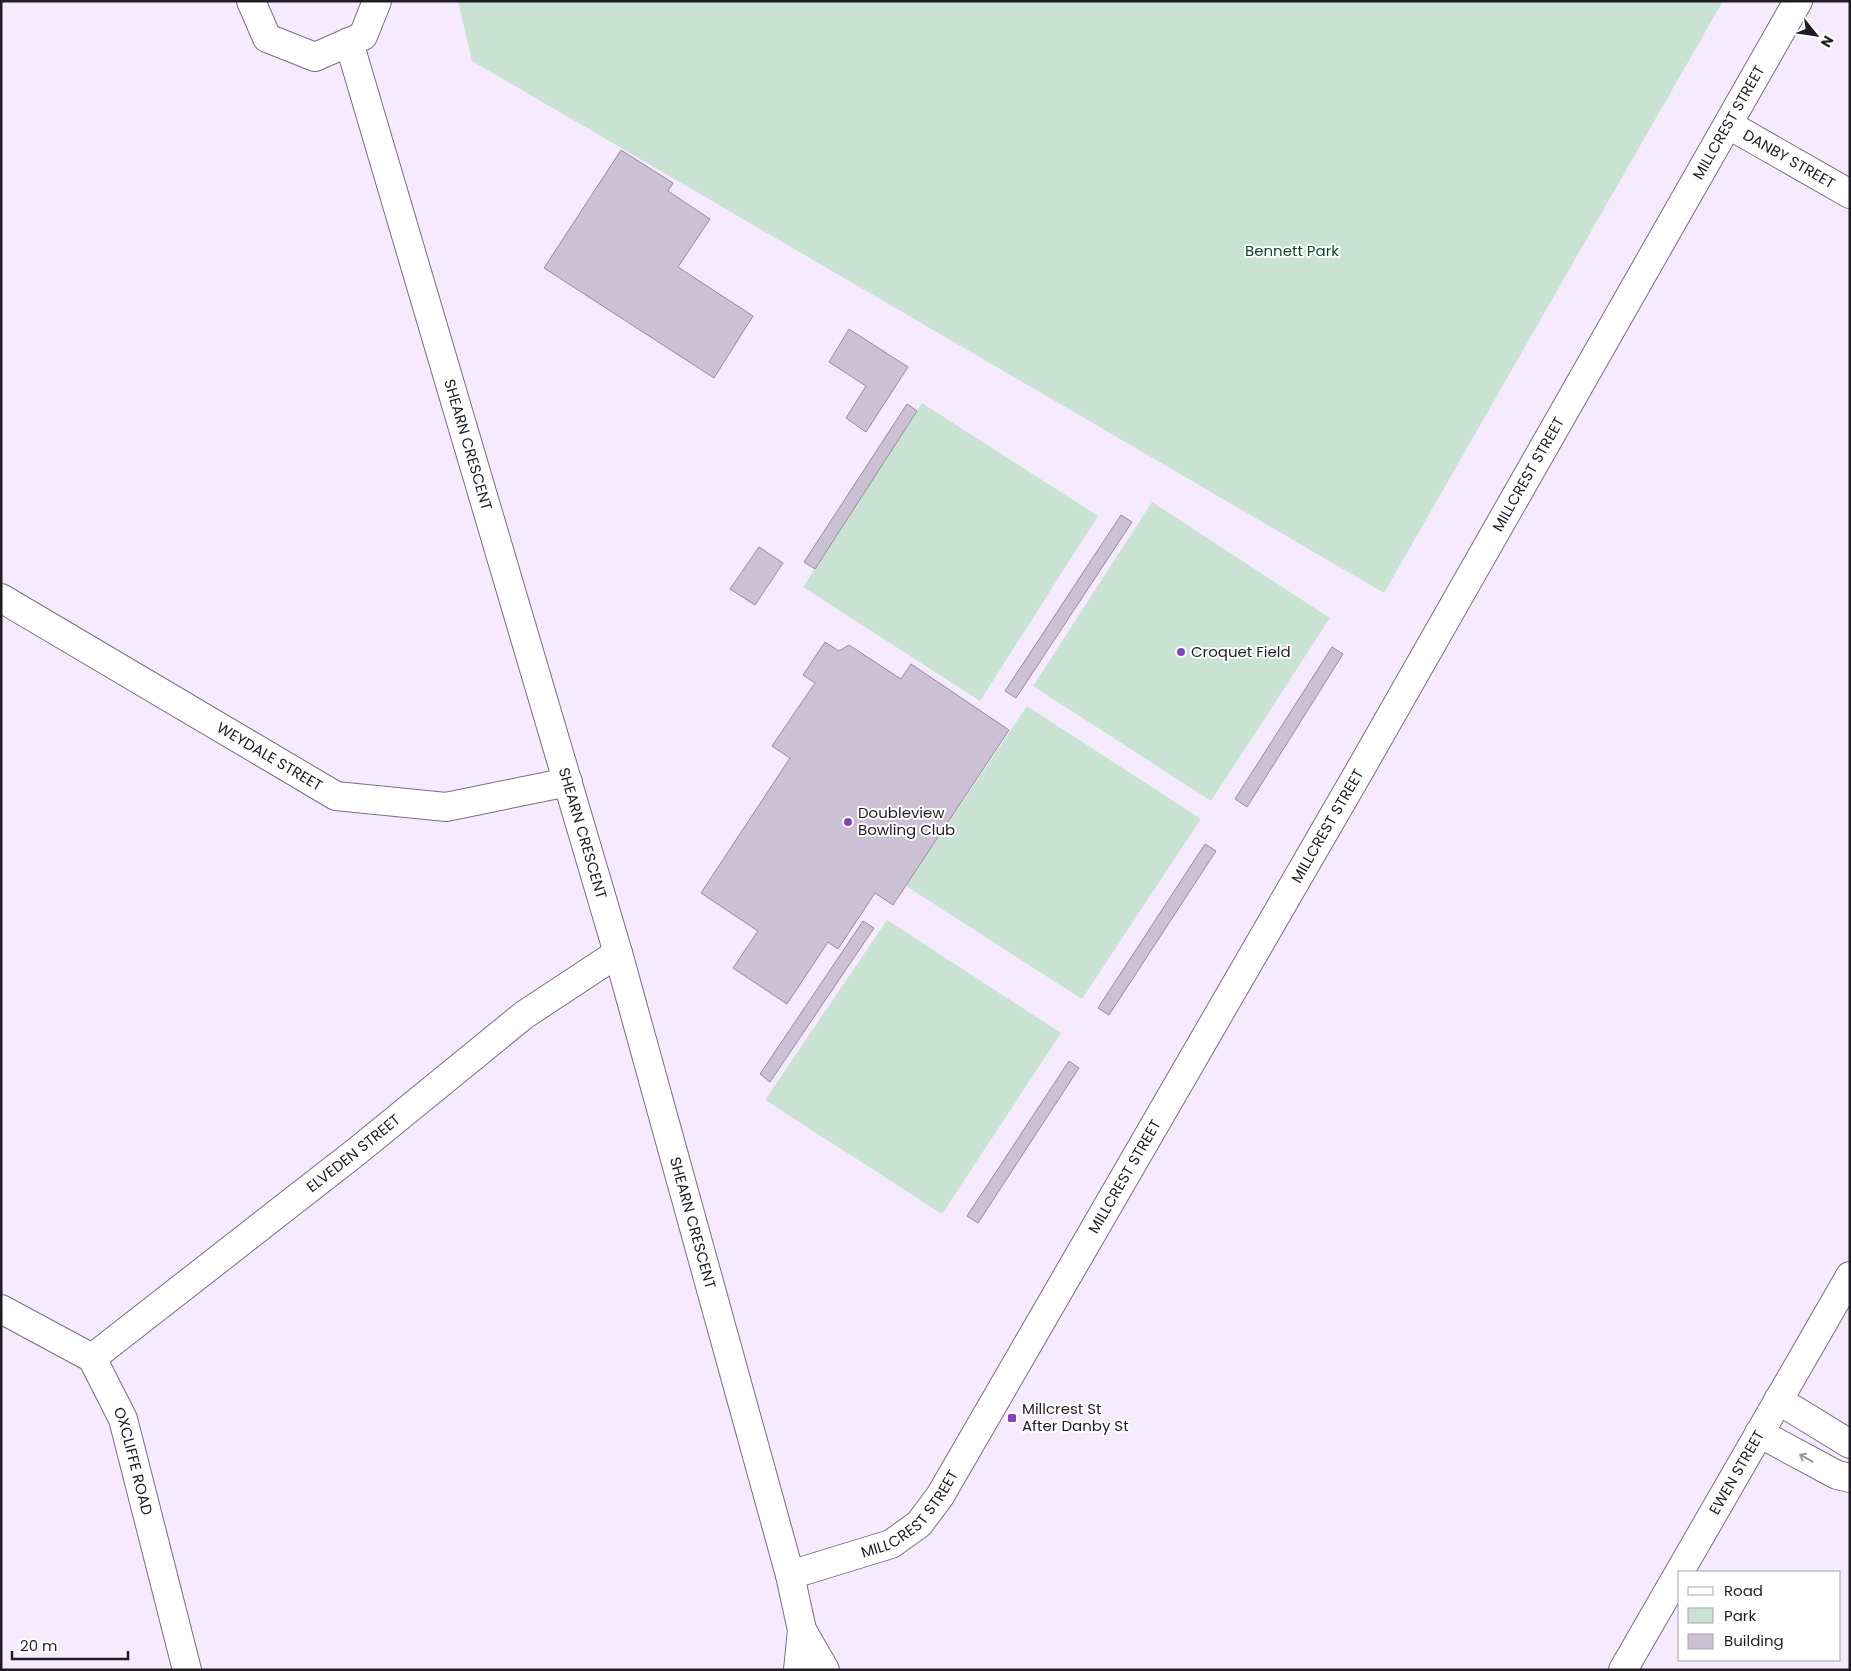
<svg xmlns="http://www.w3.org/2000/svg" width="1851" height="1671" viewBox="0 0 1851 1671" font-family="Poppins,sans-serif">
  <rect width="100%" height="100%" fill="#f6eafe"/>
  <!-- green -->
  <path fill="#c9e3d3" d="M458,1H1723L1384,593L472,61Z
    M922,403L1098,516L980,701L803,587Z
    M1152,502L1330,618L1211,801L1033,686Z
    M1027,706L1201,819L1082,999L906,886Z
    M887,920L1061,1033L942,1214L765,1100Z"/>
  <!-- building -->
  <path fill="#ccc1d4" stroke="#968b9d" d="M621,150L673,183L668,191L710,219L678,267L753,316L714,378L544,268Z
    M849,329L908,367L866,432L846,418L866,386L829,362Z
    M907,404L917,411L815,569L804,562Z
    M1121,515L1132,522L1016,698L1005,691Z
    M759,547L783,563L755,605L730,589Z
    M825,642L839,651L849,645L901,679L911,664L1009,730L893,905L875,893L838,949L828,942L787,1004L733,968L758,931L701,893L790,758L772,746L815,683L803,675Z
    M1332,647L1343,654L1247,807L1235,799Z
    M1205,844L1216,851L1109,1015L1098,1008Z
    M863,921L874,928L770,1082L760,1074Z
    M1069,1061L1079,1068L978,1223L967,1216Z"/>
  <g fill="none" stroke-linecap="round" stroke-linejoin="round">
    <defs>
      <g id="minor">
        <path d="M251,1L267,38L315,57L363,36L377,1"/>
        <path id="s1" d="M349,42L618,953L790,1575L802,1630L798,1670"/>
        <path id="s2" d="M1729,125L1850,194"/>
        <path id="s3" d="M1,598L336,796L446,807L568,782"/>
        <path id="s4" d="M1,1309L92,1358L123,1419L187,1670"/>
        <path id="s5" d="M92,1358L356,1152L524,1015L618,953"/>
        <path d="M1778,1400L1850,1444"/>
        <path d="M1759,1433L1837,1475L1850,1478"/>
        <path id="s6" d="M790,1575L891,1544L919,1524L940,1496L1360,770L1798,1"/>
        <path d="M802,1630L825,1670"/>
      </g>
      <g id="secondary">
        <path id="s7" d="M1623,1670L1850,1276"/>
      </g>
    </defs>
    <!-- minor casing -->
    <use href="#minor" stroke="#796e80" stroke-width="30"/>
    <!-- secondary casing -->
    <use href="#secondary" stroke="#796e80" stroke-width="30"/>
    <!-- minor -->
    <use href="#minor" stroke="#fff" stroke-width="28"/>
    <!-- secondary -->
    <use href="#secondary" stroke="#fff" stroke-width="28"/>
  </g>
  <!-- one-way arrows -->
  <defs><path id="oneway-shaft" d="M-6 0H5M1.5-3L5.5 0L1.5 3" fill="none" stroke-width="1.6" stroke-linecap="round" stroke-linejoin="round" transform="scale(1.25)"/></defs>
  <use stroke="#9b999c" href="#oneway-shaft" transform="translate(1806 1458) rotate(-151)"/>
  <!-- markers -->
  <g fill="#8444b9" stroke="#fff" stroke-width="2">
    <circle cx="1181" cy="652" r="5"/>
    <circle cx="848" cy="822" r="5"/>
    <rect x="1007" y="1413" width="10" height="10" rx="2.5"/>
  </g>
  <g text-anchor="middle" stroke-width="4" stroke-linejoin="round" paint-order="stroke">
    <!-- street labels -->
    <g font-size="15" fill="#201c23" stroke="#fff">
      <text dy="5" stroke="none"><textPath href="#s6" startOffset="1759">MILLCREST STREET</textPath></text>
      <text dy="5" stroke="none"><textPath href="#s2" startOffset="69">DANBY STREET</textPath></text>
      <text dy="5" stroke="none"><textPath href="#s1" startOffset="420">SHEARN CRESCENT</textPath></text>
      <text dy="5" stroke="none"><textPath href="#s6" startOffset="1354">MILLCREST STREET</textPath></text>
      <text dy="5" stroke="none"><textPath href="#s3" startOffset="312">WEYDALE STREET</textPath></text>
      <text dy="5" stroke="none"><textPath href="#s6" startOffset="949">MILLCREST STREET</textPath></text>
      <text dy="5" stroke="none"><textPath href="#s1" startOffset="825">SHEARN CRESCENT</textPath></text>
      <text dy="5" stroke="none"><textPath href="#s5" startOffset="332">ELVEDEN STREET</textPath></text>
      <text dy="5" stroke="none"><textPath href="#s6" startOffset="544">MILLCREST STREET</textPath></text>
      <text dy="5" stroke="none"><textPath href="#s1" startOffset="1230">SHEARN CRESCENT</textPath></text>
      <text dy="5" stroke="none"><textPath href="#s4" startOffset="215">OXCLIFFE ROAD</textPath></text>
      <text dy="5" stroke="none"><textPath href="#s7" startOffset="228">EWEN STREET</textPath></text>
      <text dy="5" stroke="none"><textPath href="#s6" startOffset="139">MILLCREST STREET</textPath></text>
    </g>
    <!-- park labels -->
    <g font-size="15" fill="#0a482c" stroke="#fff">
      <text x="1292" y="256">Bennett Park</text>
    </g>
    <!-- poi labels -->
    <g font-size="15" fill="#201c23" stroke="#fff" text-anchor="start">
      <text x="1191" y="657">Croquet Field</text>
      <text x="858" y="818">Doubleview<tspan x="858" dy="17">Bowling Club</tspan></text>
      <text x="1022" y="1414">Millcrest St<tspan x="1022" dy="17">After Danby St</tspan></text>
    </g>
  </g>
  <!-- border -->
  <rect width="1851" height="1671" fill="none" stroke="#201c23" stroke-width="5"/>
  <!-- legend -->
  <rect x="1678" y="1571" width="162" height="90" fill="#ffffff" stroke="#a6a4a7"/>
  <rect x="1688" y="1587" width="25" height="8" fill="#ffffff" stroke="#a6a4a7"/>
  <text x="1724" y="1596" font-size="15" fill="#201c23">Road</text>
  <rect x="1688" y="1608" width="25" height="15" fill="#c9e3d3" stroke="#a6a4a7"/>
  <text x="1724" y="1621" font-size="15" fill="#201c23">Park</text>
  <rect x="1688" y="1634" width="25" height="15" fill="#ccc1d4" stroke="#a6a4a7"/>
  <text x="1724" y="1646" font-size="15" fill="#201c23">Building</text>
  <!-- north arrow -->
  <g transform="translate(1816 35) rotate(120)" stroke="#ffffff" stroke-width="4" paint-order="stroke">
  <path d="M0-4L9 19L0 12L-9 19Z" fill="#201c23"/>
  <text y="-8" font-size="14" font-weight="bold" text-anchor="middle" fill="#201c23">N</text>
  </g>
  <!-- scale -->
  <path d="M12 1651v8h116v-8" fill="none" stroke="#201c23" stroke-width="2.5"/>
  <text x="20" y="1651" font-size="15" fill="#201c23" stroke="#ffffff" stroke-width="4" paint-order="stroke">20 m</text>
</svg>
